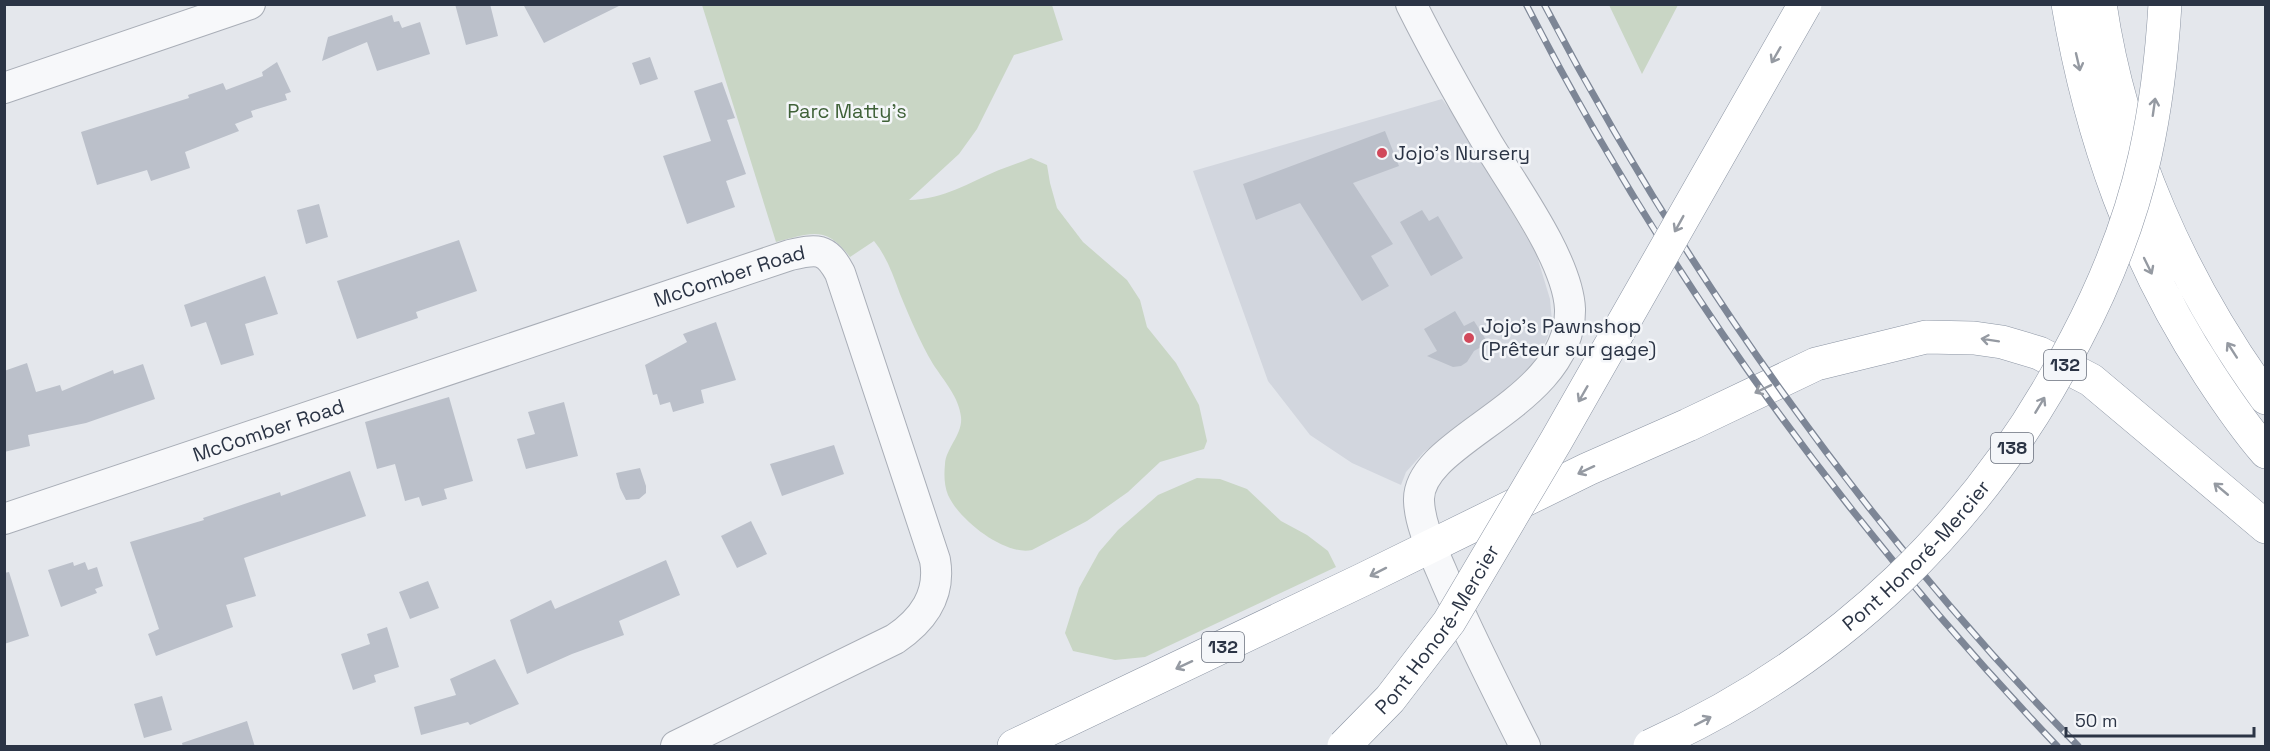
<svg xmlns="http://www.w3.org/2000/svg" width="2270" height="751" viewBox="0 0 2270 751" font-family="'Space Grotesk',sans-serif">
  <rect width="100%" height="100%" fill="#e4e7ec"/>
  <!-- built -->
  <path fill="#d2d6de" d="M1442,99L1458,121L1536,253L1550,299L1552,321L1547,339L1527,374L1424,452L1406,472L1401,485L1352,463L1310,435L1268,381L1193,171Z"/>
  <!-- green -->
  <path fill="#c9d6c5" d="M702,5H1052L1063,40L1014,55L977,129L959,154L909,200C945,199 968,183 999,170C1010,166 1021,162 1031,158L1047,165L1050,183L1057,208L1083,242L1127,280L1140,300L1147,327L1176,363L1199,405L1207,441L1204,449L1160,462L1128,492L1087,521L1032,550C1005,556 959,520 948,495C944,485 944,474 945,464C946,448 963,434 961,417C959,397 944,381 933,364C920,342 910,318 900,294C893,275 887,257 874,241L850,257C826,225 811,233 776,242Z
    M1609,5H1678L1642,74Z
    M1197,478L1220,479L1247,489L1281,521L1307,535L1328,551L1336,567L1145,657L1115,660L1073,651L1065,633L1079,588L1099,552L1118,530L1158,495Z"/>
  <!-- building -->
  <path fill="#bbc0ca" d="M455,4H490L498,36L466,45Z
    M523,4H623L544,43Z
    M392,15L394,22L399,21L402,28L420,22L430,54L377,71L367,42L322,61L328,37Z
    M650,57L658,79L640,85L632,63Z
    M277,62L291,92L285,94L287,100L251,111L253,117L235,124L239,131L185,152L190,168L151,181L147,170L97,185L81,132L189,98L188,95L223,83L226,90L263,76L262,72Z
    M722,82L735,118L727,120L746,174L726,181L735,207L687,224L663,156L711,141L694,91Z
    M1385,131L1399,166L1353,183L1393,244L1371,256L1389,286L1362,301L1300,203L1256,220L1243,184Z
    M319,204L328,237L306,244L297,210Z
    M1422,210L1429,221L1438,216L1463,258L1431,276L1400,222Z
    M459,240L477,291L416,312L418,318L357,339L337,281Z
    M265,276L278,314L245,324L254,355L221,365L206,322L191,327L184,305Z
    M1455,311L1464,326L1474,321L1488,343L1474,351L1467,362L1461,366L1453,367L1427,356L1437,351L1424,329Z
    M716,322L736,380L701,390L704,403L673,412L670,402L660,405L657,394L653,395L645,365L687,342L683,334Z
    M27,363L36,392L60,385L62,391L113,370L114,374L143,364L155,399L86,423L28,435L30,446L4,452V371Z
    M449,397L473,481L444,489L447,499L422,506L419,497L405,501L395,464L377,469L365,422Z
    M564,402L578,456L526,469L517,439L535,434L528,412Z
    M834,445L844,474L782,496L770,464Z
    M640,468L646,486V493L639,499L626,500L620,488L616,473Z
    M350,471L366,516L244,558L256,596L226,605L233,627L156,656L148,634L159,629L130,542L204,520L203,518L280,492L281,496Z
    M751,521L767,554L737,568L721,536Z
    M666,560L680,595L619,621L624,635L572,654L527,674L510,620L551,600L555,609Z
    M73,562L74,566L85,562L88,570L97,567L103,586L95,589L97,593L61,607L48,570Z
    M9,572L29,636L4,644V573Z
    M428,581L439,608L410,619L399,592Z
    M387,627L399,667L374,675L376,682L353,690L341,654L370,644L367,634Z
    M495,659L519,704L470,725L468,722L421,735L414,707L456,695L450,679Z
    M162,696L172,730L144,738L134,704Z
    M247,721L255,747H183L182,743Z"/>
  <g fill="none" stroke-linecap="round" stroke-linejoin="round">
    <defs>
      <g id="street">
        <path d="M1411,4C1435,52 1461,98 1488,144C1514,187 1568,261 1570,309C1572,405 1416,439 1419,501C1420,525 1432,549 1441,570C1466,630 1496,688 1525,746"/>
        <path d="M4,88L250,4"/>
        <path id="s1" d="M4,519L790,255C817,249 826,247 840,273L935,560C941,595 923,620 895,639L676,746"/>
      </g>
      <path id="highway" d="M2068,4C2091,139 2134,259 2209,374C2226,400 2245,428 2266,452
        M2100,4C2121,147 2182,282 2266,398
        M1014,746L1362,580L1588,469L1688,425L1816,364L1926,337L1974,338L2002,342L2039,353L2091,380L2266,527"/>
    </defs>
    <!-- street casing -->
    <use href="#street" stroke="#a9aeb7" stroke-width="32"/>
    <!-- highway casing -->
    <use href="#highway" stroke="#8b94a3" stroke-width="34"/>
    <!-- street -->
    <use href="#street" stroke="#f7f8fa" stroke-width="30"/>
    <!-- highway -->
    <use href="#highway" stroke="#fff" stroke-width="33"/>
    <defs>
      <path id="rail" d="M1526,4C1665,276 1847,525 2057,746
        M1544,4C1686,275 1865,528 2078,746"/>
    </defs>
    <!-- rail casing -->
    <use href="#rail" stroke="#7d8696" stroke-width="7"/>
    <!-- rail -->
    <use href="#rail" stroke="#f4f6f9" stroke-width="4.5" stroke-dasharray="14" stroke-linecap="butt"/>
    <defs>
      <g id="highway-bridge">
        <path id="s2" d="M1344,746L1390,699L1449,622L1556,441L1805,4"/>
        <path id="s3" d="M1650,746C1838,661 1982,523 2076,339C2106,282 2131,219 2145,156C2156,106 2162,55 2165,4"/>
      </g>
    </defs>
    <!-- highway-bridge casing -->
    <use href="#highway-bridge" stroke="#8b94a3" stroke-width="34" stroke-linecap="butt"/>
    <!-- highway-bridge -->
    <use href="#highway-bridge" stroke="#fff" stroke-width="33"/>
  </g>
  <!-- one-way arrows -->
  <defs><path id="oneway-shaft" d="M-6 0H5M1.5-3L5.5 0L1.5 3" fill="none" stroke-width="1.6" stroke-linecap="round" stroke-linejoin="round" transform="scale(1.5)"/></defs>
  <g stroke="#959aa2">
    <use href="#oneway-shaft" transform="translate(1776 55) rotate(120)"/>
    <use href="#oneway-shaft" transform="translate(2078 62) rotate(77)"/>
    <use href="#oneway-shaft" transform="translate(2154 107) rotate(-82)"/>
    <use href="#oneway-shaft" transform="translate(1679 224) rotate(119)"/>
    <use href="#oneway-shaft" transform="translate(2148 266) rotate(64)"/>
    <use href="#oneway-shaft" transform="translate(1990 340) rotate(-171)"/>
    <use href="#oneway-shaft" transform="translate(2232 350) rotate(-123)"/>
    <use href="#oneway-shaft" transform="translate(1763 389) rotate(154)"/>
    <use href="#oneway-shaft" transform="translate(1583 394) rotate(120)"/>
    <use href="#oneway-shaft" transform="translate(2040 405) rotate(-59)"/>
    <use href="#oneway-shaft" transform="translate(1586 470) rotate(155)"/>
    <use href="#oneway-shaft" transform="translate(2221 489) rotate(-140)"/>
    <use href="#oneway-shaft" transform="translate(1378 572) rotate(153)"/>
    <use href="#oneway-shaft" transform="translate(1184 665) rotate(155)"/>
    <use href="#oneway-shaft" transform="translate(1703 721) rotate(-27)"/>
  </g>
  <!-- markers -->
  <g fill="#d1495b" stroke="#f4f6f9" stroke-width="2">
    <circle cx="1382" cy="153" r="6"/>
    <circle cx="1469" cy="338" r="6"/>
  </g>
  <g text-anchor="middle" stroke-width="5" stroke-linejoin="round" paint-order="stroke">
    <!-- shield labels -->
    <g fill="#f4f6f9" stroke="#676e7b" stroke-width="1.5">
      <rect x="2044" y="350" width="42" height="30" rx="4.5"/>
      <rect x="1991" y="433" width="42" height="30" rx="4.5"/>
      <rect x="1202" y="632" width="42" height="30" rx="4.5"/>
    </g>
    <g font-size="18" font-weight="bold" fill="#2b3445">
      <text x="2065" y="371">132</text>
      <text x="2012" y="454">138</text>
      <text x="1223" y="653">132</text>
    </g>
    <!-- park labels -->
    <g font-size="20" fill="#3f6138" stroke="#f4f6f9">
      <text x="847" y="118">Parc Matty's</text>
    </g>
    <!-- poi labels -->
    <g font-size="20" fill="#2b3445" stroke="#f4f6f9" text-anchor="start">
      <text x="1394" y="160">Jojo's Nursery</text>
      <text x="1481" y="333">Jojo's Pawnshop<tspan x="1481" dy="23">(Prêteur sur gage)</tspan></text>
    </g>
    <!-- street labels -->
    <g font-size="20" fill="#2b3445" stroke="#f4f6f9">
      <text dy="7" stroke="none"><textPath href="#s1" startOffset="765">McComber Road</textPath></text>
      <text dy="7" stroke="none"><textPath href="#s1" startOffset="279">McComber Road</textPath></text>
      <text dy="7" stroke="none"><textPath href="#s3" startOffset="330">Pont Honoré-Mercier</textPath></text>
      <text dy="7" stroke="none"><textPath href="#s2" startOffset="150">Pont Honoré-Mercier</textPath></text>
    </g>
  </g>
  <!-- border -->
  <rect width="2270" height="751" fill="none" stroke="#2b3445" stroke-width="12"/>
  <!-- scale -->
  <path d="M2066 727v9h188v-9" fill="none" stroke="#2b3445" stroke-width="3"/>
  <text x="2075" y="727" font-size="18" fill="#2b3445" stroke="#f4f6f9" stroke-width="4.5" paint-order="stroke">50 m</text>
</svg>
